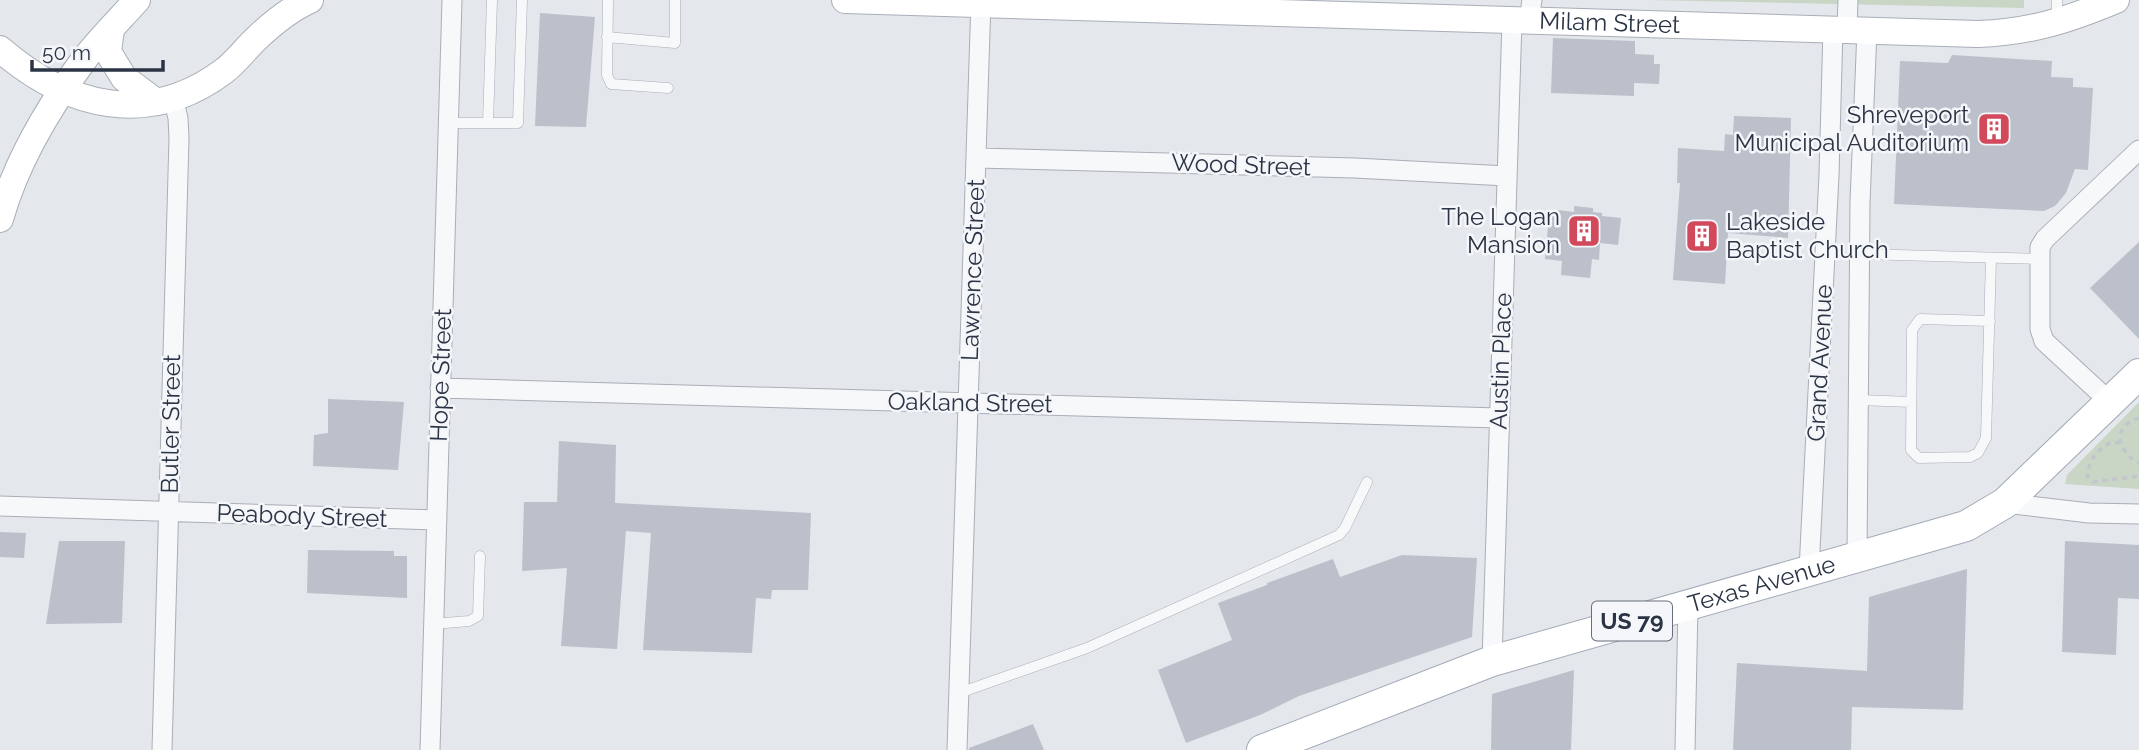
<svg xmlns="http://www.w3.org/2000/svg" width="2139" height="750" viewBox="0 0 2139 750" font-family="Raleway,sans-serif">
  <rect width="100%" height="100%" fill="#e4e7ec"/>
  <!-- green -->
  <path fill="#c9d6c5" d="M1648,0H2024V8Z
    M2139,402V489L2065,484L2067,475Z"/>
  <!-- building -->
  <path fill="#bbc0ca" d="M540,13L595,17L586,127L535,126Z
    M1553,38L1635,41V54L1654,55V64H1660L1659,84L1634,83V96L1551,93Z
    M1952,55L2052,61L2051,77L2073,78V87L2093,88L2088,170L2075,169L2066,193L2055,206L2044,211L1894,204L1900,61L1948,63Z
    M1734,116L1791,118L1788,238L1728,233L1725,284L1673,280L1680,183H1677L1678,148L1724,151L1725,134L1733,135Z
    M1574,206L1593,208V212L1602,213V216L1621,218L1618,245L1600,243L1599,260L1592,259L1590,278L1561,275L1562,261L1545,259L1549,215L1557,216L1558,210L1574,212Z
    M2139,242V339L2090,288Z
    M328,399L404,402L398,470L313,466L314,435L328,433Z
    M559,441L616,445L615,503L811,513L808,590H772L771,599L756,598L752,653L643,650L651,533L626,531L617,649L561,646L567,568L522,571L524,502H557Z
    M0,532L26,533L24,558L0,557Z
    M59,541H125L122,623L46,624Z
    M2065,541L2139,545V599L2118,598L2116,655L2062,652Z
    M308,550L394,551V556H407V598L307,593Z
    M1402,555L1477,558L1472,637L1299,696L1260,715L1186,743L1158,670L1232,640L1218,603L1267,585V583L1333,559L1340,577Z
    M1967,569L1963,710L1852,707L1851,750H1733L1737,663L1867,671L1869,597Z
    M1574,670L1571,750H1491L1492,694Z
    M1033,724L1044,750H969V748Z"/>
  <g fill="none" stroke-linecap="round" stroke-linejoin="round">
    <defs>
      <path id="lane" d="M608,0L607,75L611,84L668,88
        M2057,20V0
        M607,37L675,43V0
        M448,123H518L522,0
        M488,123L492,0
        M1860,254L2039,259
        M1990,321L1920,319L1912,330L1911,450L1919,458L1970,457L1978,453L1986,438L1991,259
        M1859,400L1911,402
        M433,624L469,621L478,616L480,556
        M959,693L1087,648L1339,535L1345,528L1367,482"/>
      <path id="street" d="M1529,20L1532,0
        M1847,29L1848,0
        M976,158L1355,168L1507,176
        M440,388L1499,418
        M2110,402L2044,341L2040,329V247L2045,239L2139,150
        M2005,503L2089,513L2139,514
        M0,506L437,520
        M1857,557L1860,202L1867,30
        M1809,570L1829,175L1833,29
        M1492,661L1512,20
        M162,750L179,138L178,118L173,98
        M430,750L452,0
        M957,750L981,0
        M1685,750L1688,606"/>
      <g id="secondary">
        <path id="s1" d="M845,0L1978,34C2031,32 2068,20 2116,0"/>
        <path d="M111,29L108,52L124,78L156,102"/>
        <path d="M0,49C67,107 148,128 224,71C237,61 246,48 258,37C274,22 290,9 310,0"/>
        <path d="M0,219C16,162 50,105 86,57C102,37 120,19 137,0"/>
      </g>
      <g id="primary">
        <path id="s2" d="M1262,750L1492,661L1966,526L2005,503L2139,374"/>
      </g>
    </defs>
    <!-- lane casing -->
    <use href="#lane" stroke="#a9aeb7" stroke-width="11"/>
    <!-- street casing -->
    <use href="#street" stroke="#a9aeb7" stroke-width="21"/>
    <!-- secondary casing -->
    <use href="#secondary" stroke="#a9aeb7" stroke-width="28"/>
    <!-- primary casing -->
    <use href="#primary" stroke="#a3abb8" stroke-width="32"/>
    <!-- path -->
    <path stroke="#c2c5cb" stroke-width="3.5" stroke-dasharray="5 5" stroke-linecap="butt" d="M2139,418C2111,427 2117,451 2139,463
      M2120,443L2111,442C2097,451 2090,458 2087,475L2093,482L2139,476"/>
    <!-- lane -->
    <use href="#lane" stroke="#f7f8fa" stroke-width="10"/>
    <!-- street -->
    <use href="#street" stroke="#f7f8fa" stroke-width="19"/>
    <!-- secondary -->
    <use href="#secondary" stroke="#fff" stroke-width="26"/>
    <!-- primary -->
    <use href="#primary" stroke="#fff" stroke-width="30"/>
  </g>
  <!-- icons -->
  <defs>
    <symbol id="building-square" viewBox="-11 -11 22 22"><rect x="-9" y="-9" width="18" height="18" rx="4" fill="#d1495b" stroke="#f4f6f9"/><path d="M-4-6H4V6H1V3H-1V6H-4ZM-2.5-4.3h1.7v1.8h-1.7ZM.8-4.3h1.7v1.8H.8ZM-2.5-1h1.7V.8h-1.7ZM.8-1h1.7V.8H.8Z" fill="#fff"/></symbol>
  </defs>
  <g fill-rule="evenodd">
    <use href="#building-square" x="1975" y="110" width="38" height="38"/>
    <use href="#building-square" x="1565" y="212" width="38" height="38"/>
    <use href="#building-square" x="1683" y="217" width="38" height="38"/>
  </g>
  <g text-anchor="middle" stroke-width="5" stroke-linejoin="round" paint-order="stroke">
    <!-- shield labels -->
    <rect fill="#f4f6f9" stroke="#676e7b" stroke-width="2" x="1592" y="601.5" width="80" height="39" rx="5"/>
    <g font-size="23" font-weight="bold" fill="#2b3445">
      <text x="1632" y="629">US 79</text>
    </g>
    <!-- street labels -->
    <g font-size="24" fill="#2b3445" stroke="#f4f6f9">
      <text dy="8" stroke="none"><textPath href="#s1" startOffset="765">Milam Street</textPath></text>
      <text transform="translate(1241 165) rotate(2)" y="8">Wood Street</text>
      <text transform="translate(973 270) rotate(-88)" y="8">Lawrence Street</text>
      <text transform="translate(1501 361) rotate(-88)" y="8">Austin Place</text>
      <text transform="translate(1820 363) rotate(-87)" y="8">Grand Avenue</text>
      <text transform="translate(441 375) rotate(-88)" y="8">Hope Street</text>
      <text transform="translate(970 403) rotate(1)" y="8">Oakland Street</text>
      <text transform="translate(171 424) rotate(-89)" y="8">Butler Street</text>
      <text transform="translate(302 516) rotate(2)" y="8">Peabody Street</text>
      <text dy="8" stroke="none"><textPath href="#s2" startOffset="527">Texas Avenue</textPath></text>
    </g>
    <!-- poi labels -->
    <g font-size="24" fill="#2b3445" stroke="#f4f6f9" text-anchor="end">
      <text x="1969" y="123">Shreveport<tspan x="1969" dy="28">Municipal Auditorium</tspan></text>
      <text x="1560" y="225">The Logan<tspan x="1560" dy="28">Mansion</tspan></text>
      <text x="1726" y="230" text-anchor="start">Lakeside<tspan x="1726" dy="28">Baptist Church</tspan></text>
    </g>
  </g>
  <!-- scale -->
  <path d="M32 60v10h131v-10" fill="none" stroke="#2b3445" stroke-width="3.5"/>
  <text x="42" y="60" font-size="21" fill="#2b3445" stroke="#f4f6f9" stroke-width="5" paint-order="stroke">50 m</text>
</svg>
